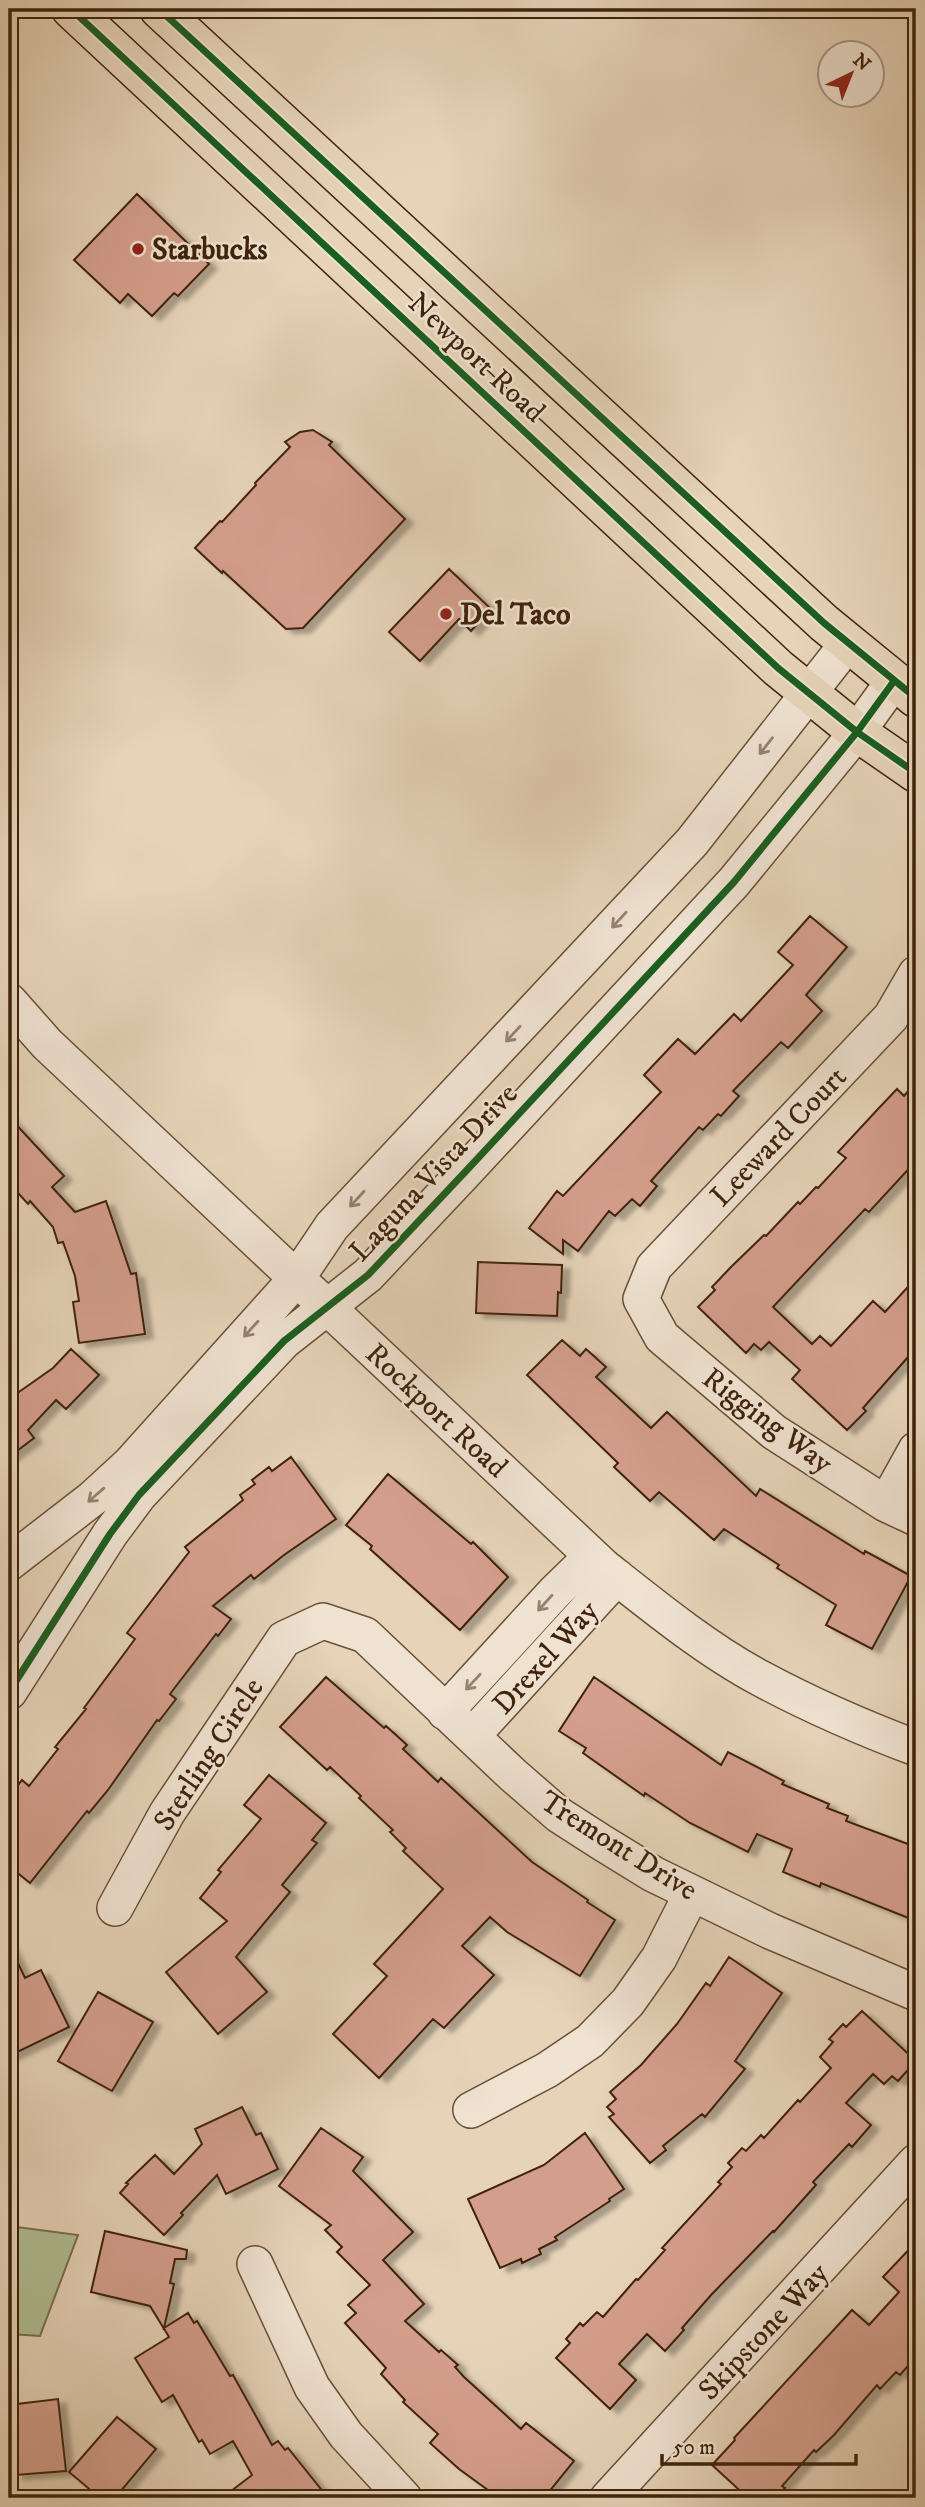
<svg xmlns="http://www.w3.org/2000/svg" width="925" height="2507" viewBox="0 0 925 2507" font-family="'IM FELL DW Pica',serif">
  <defs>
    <filter id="shadow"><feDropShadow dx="8" dy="4.5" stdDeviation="2" flood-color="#0004"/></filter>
  </defs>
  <rect width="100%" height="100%" fill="#e6d3b8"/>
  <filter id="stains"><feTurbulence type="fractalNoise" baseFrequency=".00286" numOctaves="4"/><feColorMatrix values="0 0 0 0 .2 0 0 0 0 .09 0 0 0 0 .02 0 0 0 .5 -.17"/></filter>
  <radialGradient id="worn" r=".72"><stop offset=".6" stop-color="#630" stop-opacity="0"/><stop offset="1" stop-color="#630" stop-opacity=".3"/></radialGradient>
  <!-- green -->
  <path fill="#b0be93" stroke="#78704f" stroke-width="2" d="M9,2226L78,2235L40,2336L9,2334Z"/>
  <!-- building -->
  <path fill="#d49e8c" stroke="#3f230b" stroke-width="2" filter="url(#shadow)" d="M137,194L209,264L178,296L174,293L152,316L128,294L120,303L74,260Z
    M313,430L332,442L329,445L405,519L303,628L286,629L223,571L222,573L195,548L220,521L222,522L256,485L255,483L290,447L285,442L300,432Z
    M449,569L491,609L471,631L459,619L420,661L389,632Z
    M810,916L847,947L806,995L822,1011L788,1048L781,1042L733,1091L739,1096L721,1116L718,1114L703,1130L699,1127L651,1181L657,1186L640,1206L632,1199L615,1216L609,1211L578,1251L563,1240V1254L529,1228L557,1191L563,1196L661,1092L644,1075L678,1039L695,1054L734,1014L741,1021L793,965L778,952Z
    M916,1082V1161L869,1212L865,1209L773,1307L812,1344L820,1336L831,1346L873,1301L885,1312L916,1278V1348L878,1391L863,1408L866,1411L847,1430L792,1379L800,1370L769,1342L761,1350L754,1344L746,1353L698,1307L715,1290L712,1287L731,1267L764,1235L766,1236L798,1202L800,1204L816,1187L818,1188L846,1158L838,1152L878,1109L897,1089L904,1096Z
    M9,1117L64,1176L52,1187L75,1212L106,1201L131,1274L136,1273L145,1334L79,1343L73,1302L79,1301L75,1276L63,1242L58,1243L53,1227L30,1201L28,1204L9,1183Z
    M478,1262L562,1265L561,1293L558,1292L557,1316L476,1313Z
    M562,1340L580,1356L586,1349L606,1367L596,1377L651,1428L667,1412L756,1496L760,1489L864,1554L865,1551L911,1576L872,1649L826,1625L836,1605L777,1568L779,1565L724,1529L714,1540L659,1492L650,1501L614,1467L618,1463L527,1375Z
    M71,1349L99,1375L66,1409L56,1400L28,1430L34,1438L9,1457V1399L53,1368Z
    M291,1457L336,1519L284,1555L254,1579L251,1575L213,1606L231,1619L218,1636L216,1634L170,1694L176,1699L159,1721L157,1720L108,1790L89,1813L87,1811L30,1883L9,1866V1796L22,1780L29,1786L58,1749L55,1747L86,1709L84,1708L135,1639L127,1633L189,1552L185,1547L243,1500L240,1495L255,1484L252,1480L269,1467L272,1471Z
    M388,1474L471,1544L473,1542L508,1577L460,1630L370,1549L372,1546L346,1525Z
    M326,1677L384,1728L386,1726L407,1745L403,1749L438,1782L441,1778L532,1862L588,1900L587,1902L615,1920L580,1976L507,1932L490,1917L462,1946L494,1975L444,2028L433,2019L379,2078L333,2034L387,1976L374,1964L443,1889L403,1851L406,1848L390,1832L393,1830L359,1798L361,1796L330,1767L327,1770L280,1727Z
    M594,1677L721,1765L728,1752L784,1781L782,1784L829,1804L827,1808L848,1816L846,1821L916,1847V1921L821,1883L820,1887L783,1872L792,1849L757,1834L748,1852L690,1823L645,1793L644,1796L583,1753L586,1748L559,1731Z
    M269,1775L326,1823L312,1840L317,1843L282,1885L290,1892L236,1957L267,1992L218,2034L166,1972L227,1921L200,1898L221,1872L218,1870L261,1819L244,1805Z
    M9,1944L25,1978L41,1970L69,2027L9,2056Z
    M729,1957L782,1993L735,2061L745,2069L705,2117L702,2114L663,2146L666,2150L650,2163L609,2117L614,2114L607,2107L616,2099L610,2092L641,2065L677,2024L706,1983L710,1986Z
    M98,1992L153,2022L112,2091L58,2061Z
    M862,2011L916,2061L898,2081L892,2076L884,2084L873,2074L846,2103L871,2125L852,2147L849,2144L813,2182L816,2185L774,2232L773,2231L712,2294L682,2328L684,2330L665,2351L647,2334L619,2364L636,2380L610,2409L556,2358L570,2343L566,2339L580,2323L583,2326L597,2312L603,2317L636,2279L638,2280L665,2250L662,2248L721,2184L718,2182L732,2167L728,2163L742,2148L746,2151L761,2135L764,2138L798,2100L800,2102L831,2068L820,2057L833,2042L829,2039L843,2024L846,2027Z
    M242,2107L256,2135L261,2133L278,2169L226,2194L217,2175L181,2213L183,2215L164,2235L120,2193L128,2184L126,2183L155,2155L174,2174L202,2144L195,2129Z
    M321,2128L363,2157L353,2171L413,2232L383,2260L424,2304L405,2321L439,2352L441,2350L458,2365L455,2367L464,2377L521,2429L526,2423L574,2461L544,2498H499L459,2469L430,2443L438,2434L403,2402L405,2400L381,2374L386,2368L345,2323L356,2313L348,2305L370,2285L337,2252L342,2247L325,2230L331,2225L279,2186Z
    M585,2133L624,2189L609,2199L610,2201L555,2237L557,2240L539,2249L541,2254L522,2263L521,2259L500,2268L468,2199L544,2165Z
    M105,2231L187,2250L186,2259H175L170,2283L174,2284L164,2328L188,2313L194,2323L197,2321L230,2376L233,2375L272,2445L278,2441L285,2450L288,2448L328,2498H222L252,2475L233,2441L210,2454L202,2440L199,2442L173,2395L162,2402L135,2358L169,2337L150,2306L91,2292Z
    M916,2242V2357L900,2375L896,2372L880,2389L877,2385L834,2435L816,2452L814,2450L782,2486L785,2488L775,2498H748L712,2465L735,2440L734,2438L852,2310L869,2325L899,2292L883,2277Z
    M58,2399L66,2471L15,2475L9,2405Z
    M117,2417L156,2449L115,2498H100L69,2472Z"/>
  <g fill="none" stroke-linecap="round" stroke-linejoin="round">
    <defs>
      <path id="minor" d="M916,974L891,1017L654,1267L641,1299L662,1337L774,1432L886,1504L916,1518
        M9,1001L47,1044L604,1567C652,1605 706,1649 760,1678C810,1705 863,1728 916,1748
        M886,1504L916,1450
        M9,1563L93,1498L130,1464L297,1278L332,1226L692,842L848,643
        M9,1692L110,1534L139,1495L284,1341L368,1275L466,1171L734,882L857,732L894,681
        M445,1712L555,1592L592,1556
        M472,1736L617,1577
        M115,1908L167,1813L284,1639L323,1621L365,1635L513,1775L559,1815L601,1842L653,1874L770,1931L916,1993
        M471,2110L547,2070L590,2041L628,2002L659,1958L692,1893
        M255,2264L312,2387L346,2435L404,2498
        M608,2498L916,2162"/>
      <path id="major" d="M71,9L778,668L857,732L916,773
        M159,9L824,623L916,698"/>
    </defs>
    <!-- minor casing -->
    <use href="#minor" stroke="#694f36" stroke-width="38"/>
    <!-- major casing -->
    <use href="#major" stroke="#3f230b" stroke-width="41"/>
    <!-- minor -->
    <use href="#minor" stroke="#efe2d1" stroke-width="35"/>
    <!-- major -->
    <use href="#major" stroke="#e6d3b8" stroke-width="38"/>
    <defs>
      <path id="cycleway" d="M71,9L778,668L857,732L916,773
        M159,9L824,623L916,698
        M9,1692L110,1534L139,1495L284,1341L368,1275L466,1171L734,882L857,732L894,681"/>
    </defs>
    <!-- cycleway casing -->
    <use href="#cycleway" stroke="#efe2d1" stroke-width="11"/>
    <!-- cycleway -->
    <use href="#cycleway" stroke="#1b5e20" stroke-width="7"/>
  </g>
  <!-- one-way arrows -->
  <defs><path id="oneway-shaft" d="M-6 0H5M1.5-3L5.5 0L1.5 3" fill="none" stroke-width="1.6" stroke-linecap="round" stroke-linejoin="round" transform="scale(1.75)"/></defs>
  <g stroke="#97826e">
    <use href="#oneway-shaft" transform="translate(766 746) rotate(128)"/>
    <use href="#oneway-shaft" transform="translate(619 920) rotate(133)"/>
    <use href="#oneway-shaft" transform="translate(513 1034) rotate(133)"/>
    <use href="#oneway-shaft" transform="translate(357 1199) rotate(133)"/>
    <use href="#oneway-shaft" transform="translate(251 1329) rotate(132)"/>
    <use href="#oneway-shaft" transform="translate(96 1495) rotate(139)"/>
    <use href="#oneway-shaft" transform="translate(545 1603) rotate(132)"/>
    <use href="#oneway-shaft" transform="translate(473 1682) rotate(133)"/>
  </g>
  <!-- markers -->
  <g fill="#8f2418" stroke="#efe2d1" stroke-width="2.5">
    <circle cx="138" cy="249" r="7"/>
    <circle cx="446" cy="614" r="7"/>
  </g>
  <g text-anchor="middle" stroke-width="5" stroke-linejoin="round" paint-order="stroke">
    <!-- poi labels -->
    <g font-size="30" font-weight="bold" fill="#3f230b" stroke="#efe2d1" text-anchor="start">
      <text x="152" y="259">Starbucks</text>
      <text x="460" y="624">Del Taco</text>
    </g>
    <!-- street labels -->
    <g font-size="30" fill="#3f230b" stroke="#efe2d1">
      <text transform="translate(477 357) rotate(43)" y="10">Newport Road</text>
      <text transform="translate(778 1136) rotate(-46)" y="10">Leeward Court</text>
      <text transform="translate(433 1172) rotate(-47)" y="10">Laguna Vista Drive</text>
      <text transform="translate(437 1410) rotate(43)" y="10">Rockport Road</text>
      <text transform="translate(768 1420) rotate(37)" y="10">Rigging Way</text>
      <text transform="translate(545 1657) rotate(-48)" y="10">Drexel Way</text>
      <text transform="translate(208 1754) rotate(-57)" y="10">Sterling Circle</text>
      <text transform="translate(619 1845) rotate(32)" y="10">Tremont Drive</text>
      <text transform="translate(763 2331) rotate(-47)" y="10">Skipstone Way</text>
    </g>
  </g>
  <!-- margin -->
  <rect width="925" height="2507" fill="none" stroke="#e6d3b8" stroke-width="35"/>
  <rect x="10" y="10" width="904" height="2486" fill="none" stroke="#3f230b" stroke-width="3.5"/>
  <rect x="18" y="18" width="890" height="2472" fill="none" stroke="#3f230b" stroke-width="2"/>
  <!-- north arrow -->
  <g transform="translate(851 74) rotate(43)"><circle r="33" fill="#efe2d1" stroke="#a99682" stroke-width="2"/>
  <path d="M0-5L12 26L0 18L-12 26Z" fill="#8f2418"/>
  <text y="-10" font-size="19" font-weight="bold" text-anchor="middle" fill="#3f230b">N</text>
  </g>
  <!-- scale -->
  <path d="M662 2454v10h194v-10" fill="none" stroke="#3f230b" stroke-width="3.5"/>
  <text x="673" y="2454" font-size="21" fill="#3f230b" stroke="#efe2d1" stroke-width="5" paint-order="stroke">50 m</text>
  <rect width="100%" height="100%" filter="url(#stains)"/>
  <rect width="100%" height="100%" fill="url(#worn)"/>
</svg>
